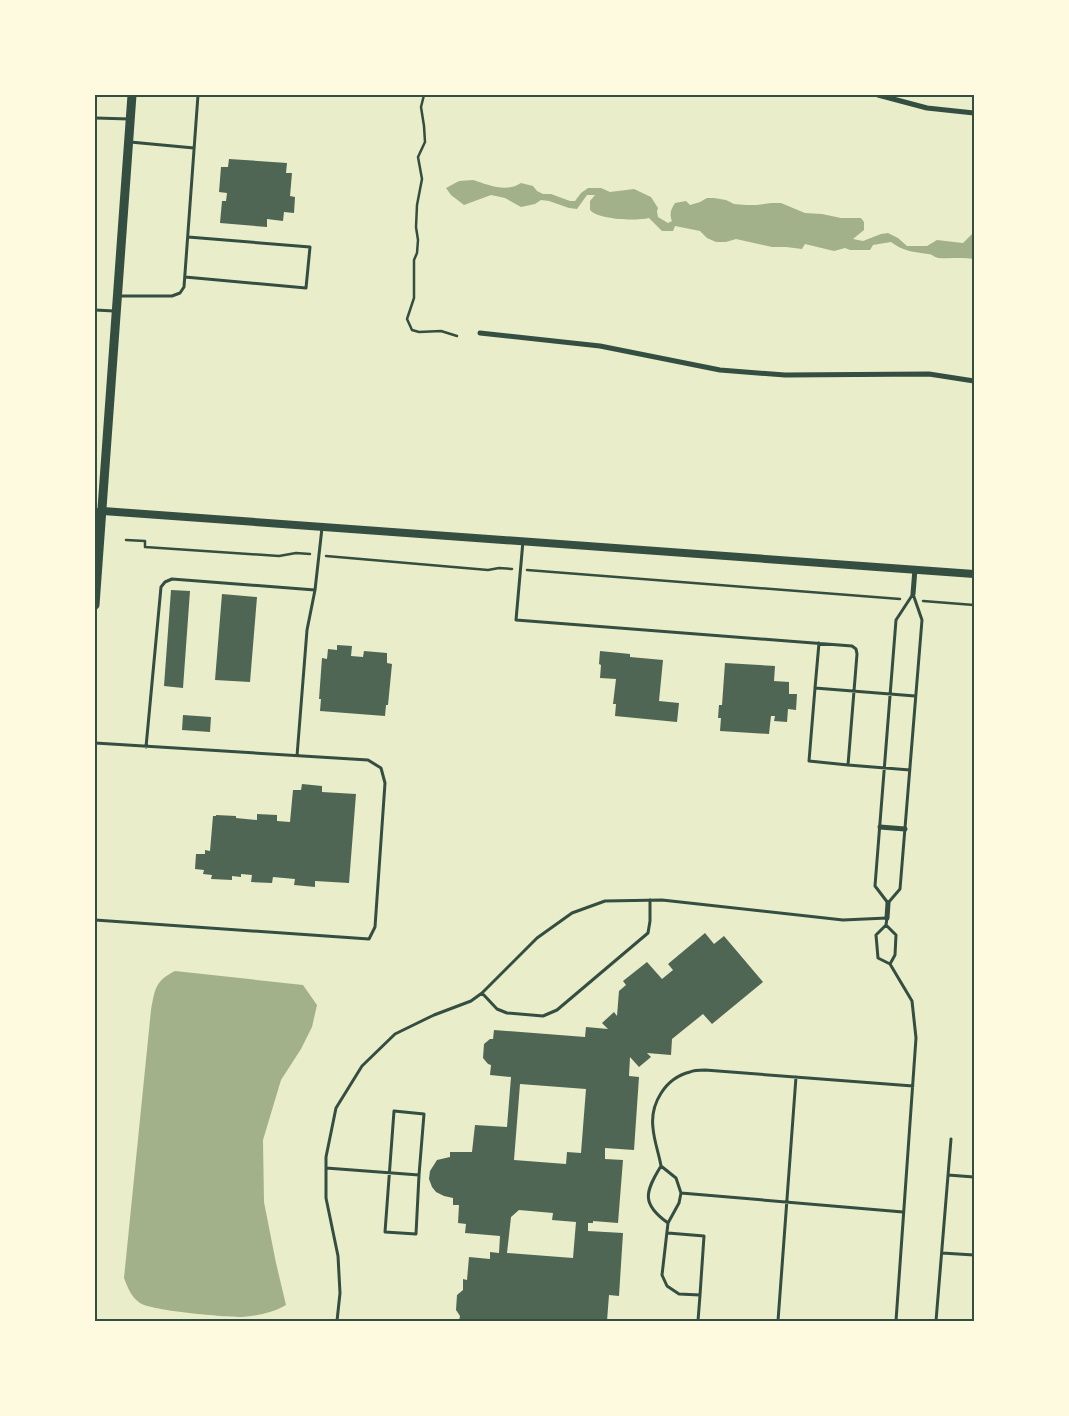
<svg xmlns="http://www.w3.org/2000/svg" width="1069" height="1416" viewBox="0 0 1069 1416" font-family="Quicksand,sans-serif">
  <rect width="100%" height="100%" fill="#e9edc9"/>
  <!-- water -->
  <path fill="#a3b18a" d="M473,180C489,185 506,193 521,183L533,186L537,191L543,194H551L570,201H575L581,193L588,188H601L610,192L634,189L651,197L658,208L657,211L658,217L668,223L672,221C669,214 671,209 675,203L686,201L690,205L700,202L707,198H714L726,200L734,204L746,205H757L771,203H781L805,213L822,214L841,218H861L864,222V230L853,239L863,241L881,234L888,233L898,238L907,246H927L937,240L963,243L974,232V259C962,257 950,259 938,258C934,257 932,254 928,254C913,252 903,251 891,242L873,245L870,250H850L845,248L834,251L805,244L802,249L786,247H772L736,239L726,242H716L707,238L700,231L675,226L673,231H662L649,218C636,221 599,220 590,210V201L595,195H587L577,209L569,208L549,201L541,200L535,204L521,207L505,198L491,195L464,205L451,195L446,188L459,181Z
    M175,971L303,985L317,1005L312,1027L301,1049L281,1080L263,1140L264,1202L276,1263L286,1305C275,1312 257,1316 242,1317C226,1317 152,1311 140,1303C131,1297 128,1288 124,1278L151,1010C155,989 155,981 175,971Z"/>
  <!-- building -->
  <path fill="#4f6655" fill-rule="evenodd" d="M229,159L287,163L286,173H292L290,196L295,197L294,213L284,212L283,221L267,219V227L220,223L222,201H226L227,193L219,192L221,167H228Z
    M171,590L190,591L183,688L164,686Z
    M222,594L257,597L250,682L215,680Z
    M337,645L352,646L351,656L363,657L364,651L387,653V663L392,664L388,705H386L385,716L320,711L321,699H319L322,658L327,659L328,649L337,650Z
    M600,651L630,654V657L663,660L659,701L679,703L677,722L615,716L616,704H613L616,679L600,678L601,665L599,664Z
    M725,663L775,666L774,681L789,682V694H797L796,710L788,709L787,722L774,721L775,716H771L769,734L720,731L721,718H718L719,705H722Z
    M183,715L211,717L210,732L182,730Z
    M302,784L322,786V792L356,794L349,883L315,881V887L294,885L295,879L273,877L272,883L251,882L252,875L241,874V877L232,876V880L211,879L212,875L203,874L204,870L195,869L196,854H205V850L210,851L213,816H216V815L236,816V818L257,820V814L277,815V821L290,822L293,790H301Z
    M705,933L714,944L724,936L763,982L712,1024L703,1014L672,1039L671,1055L647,1053L651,1057L639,1067L630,1057L629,1076L639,1077L634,1150L605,1148V1159L623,1160L618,1223L593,1221V1223H588V1231L623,1233L619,1296L609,1295L607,1321H459L460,1316L456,1310L457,1295L463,1290V1279L467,1280L469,1257L490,1259V1252L499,1253L500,1236L465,1233L466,1224L458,1223L459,1205H453V1198L444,1196L436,1192L432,1187L429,1179L430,1171L437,1160L450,1157V1152H472L475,1125L507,1127L511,1077L490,1075L491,1065L488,1064L483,1058L484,1044L490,1039H493L494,1030L585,1037L586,1027L608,1029L602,1023L614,1012L617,1016L619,991L626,985L623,981L647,962L662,979L673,970L668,964ZM520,1084L586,1089L581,1153L567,1152L566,1164L514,1160ZM519,1210L553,1213L552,1220L576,1222L573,1258L507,1253L511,1217Z"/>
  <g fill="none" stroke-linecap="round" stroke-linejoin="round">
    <!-- path -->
    <path stroke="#344e41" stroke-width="2.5" d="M424,95L421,107L424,126L425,142L418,157L422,179L417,205L416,227L418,240L417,253L414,260V298L407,319L412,330L419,332L441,331L457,336
      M126,540L145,541V547L279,556L296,553L310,554
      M326,556L488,570L499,568L512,569
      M527,570L900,599
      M923,601L974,605"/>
    <!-- service -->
    <path stroke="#344e41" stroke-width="3" d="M95,118L130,119
      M130,142L194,148
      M185,277L306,288L310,247L188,237
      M119,296H172L180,293L184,287L198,95
      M95,310L114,311
      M523,541L516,620L852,646L856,649L857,654L848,765L910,770
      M913,594L922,620L900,889L888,903L875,886L896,620Z
      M819,643L815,688L915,696
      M815,688L809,761L848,765
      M95,743L368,760L381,768L385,783L375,927L369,939L95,920
      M146,747L161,587L165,582L172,579L315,590
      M297,756L307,630L315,590L322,528
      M886,925L896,935L895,955L890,964
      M482,993L497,1009L507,1013L543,1016L557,1010L648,933L650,921V900
      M661,1166L676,1178L681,1193
      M326,1168L419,1175L416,1234L385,1232L394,1111L424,1114L419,1175
      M948,1175L974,1177
      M668,1223L679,1203L681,1193L903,1212
      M668,1233L704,1236L700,1295L679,1294L667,1286L662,1275L668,1223C641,1204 645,1192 661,1166C659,1154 654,1141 653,1128C650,1104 665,1078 690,1072C694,1070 700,1070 705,1070L913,1086
      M942,1253L974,1255
      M337,1321L340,1293L338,1256L326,1198V1157L336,1108L362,1066L395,1034L434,1015L471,1001L482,993L537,938L572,913L605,901L662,900L843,920L887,918L886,925L876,935L878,958L890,964L912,1001L916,1038L896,1321
      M698,1321L700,1295
      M778,1321L796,1077
      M936,1321L951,1139"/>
    <!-- minor -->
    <path stroke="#344e41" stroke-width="5" d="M878,95L927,108L974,113
      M480,333L600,346L720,370L785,375L929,374L974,381
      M913,594L915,569
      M880,827L905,829
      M887,918L888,903"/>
    <!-- tertiary -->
    <path stroke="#344e41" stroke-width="8" d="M95,513L103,511L974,574"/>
    <!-- secondary -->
    <path stroke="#344e41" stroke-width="9" d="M95,605L132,95"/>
  </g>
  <!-- border -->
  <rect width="1069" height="1416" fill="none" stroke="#fefae0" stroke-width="192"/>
  <rect x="96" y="96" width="877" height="1224" fill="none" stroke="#344e41" stroke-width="2"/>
</svg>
